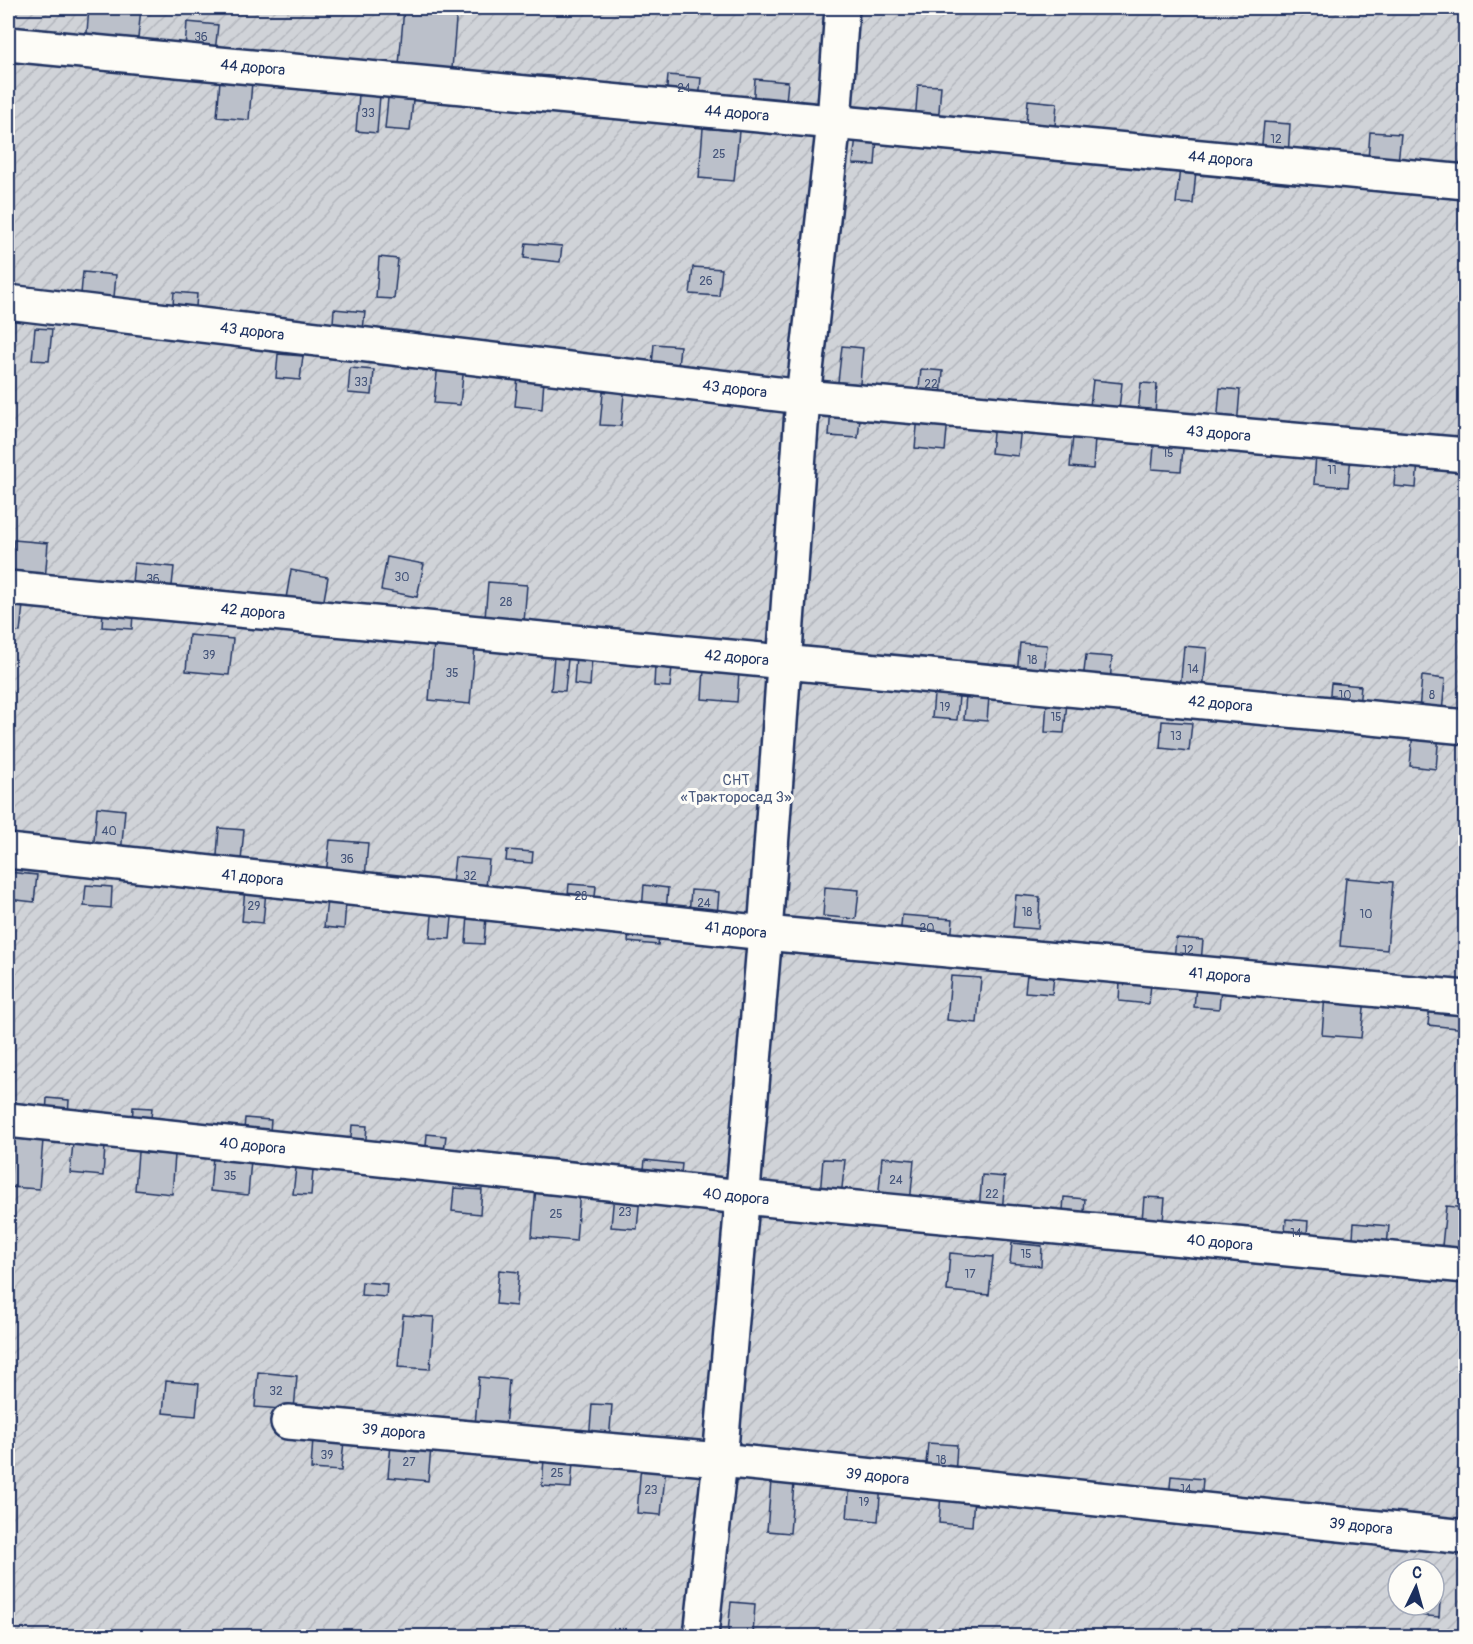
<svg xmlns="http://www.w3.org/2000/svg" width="1473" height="1644" viewBox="0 0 1473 1644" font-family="Pangolin,sans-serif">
  <defs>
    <pattern id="garden-furrows" width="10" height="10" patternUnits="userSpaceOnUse" patternTransform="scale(1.5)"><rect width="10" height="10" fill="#d0d3d8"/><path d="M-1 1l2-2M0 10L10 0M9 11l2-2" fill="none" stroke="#b2b5bc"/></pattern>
  </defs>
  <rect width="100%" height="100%" fill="#f0f0ee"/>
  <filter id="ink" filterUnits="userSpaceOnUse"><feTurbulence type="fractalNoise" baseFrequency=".0167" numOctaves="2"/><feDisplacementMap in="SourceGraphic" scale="12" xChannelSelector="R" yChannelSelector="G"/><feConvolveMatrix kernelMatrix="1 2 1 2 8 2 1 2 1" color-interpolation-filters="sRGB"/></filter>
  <g filter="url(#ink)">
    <!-- garden -->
    <path fill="url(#garden-furrows)" stroke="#76819b" stroke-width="1.5" fill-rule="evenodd" d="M8,8H1465V1636H8ZM1398,1569H1434V1605H1398Z"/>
    <!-- building -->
    <path fill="#bbc0ca" stroke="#1b2f5e" stroke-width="1.5" d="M89,8H141L137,48L86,44Z
      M404,8H457L452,69L399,65Z
      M187,22L218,25L215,52L185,49Z
      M537,75L563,77L562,92L535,89Z
      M668,75L701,78L699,102L666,99Z
      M755,79L788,82L785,111L753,108Z
      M220,80L252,82L249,120L217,117Z
      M918,85L941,86L938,124L915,122Z
      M359,94L380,95L377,133L356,131Z
      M388,98L413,100L410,131L385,129Z
      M1028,100L1057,103L1054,138L1025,135Z
      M1264,122L1290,124L1288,157L1261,155Z
      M703,128L739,131L734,181L699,178Z
      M1370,132L1401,134L1398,163L1368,160Z
      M856,135L877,137L875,165L853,164Z
      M1180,168L1196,170L1193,204L1176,203Z
      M526,243L562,246L560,262L524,258Z
      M379,257L398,259L394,299L376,298Z
      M693,267L722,269L719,296L690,294Z
      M83,272L116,275L113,308L80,305Z
      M174,292L197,294L195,319L172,317Z
      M334,309L365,312L362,339L332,336Z
      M35,328L52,329L49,361L32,360Z
      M654,344L680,346L677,378L651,375Z
      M842,346L863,348L860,384L838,382Z
      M278,354L303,356L300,380L276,378Z
      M438,363L464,365L460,405L434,403Z
      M350,368L374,370L372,395L348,393Z
      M921,369L943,371L941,398L918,396Z
      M518,377L544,379L542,409L515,406Z
      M1093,380L1122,383L1119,409L1090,406Z
      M604,382L625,384L621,426L600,425Z
      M1141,383L1157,384L1155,416L1138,414Z
      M1220,388L1240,390L1237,427L1217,425Z
      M831,406L861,409L858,438L829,436Z
      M918,416L948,418L945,451L915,448Z
      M994,423L1021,426L1018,456L991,453Z
      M1155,435L1184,437L1181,471L1152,469Z
      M1073,436L1095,438L1093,469L1070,467Z
      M1316,453L1351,456L1348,487L1314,484Z
      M1396,458L1418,460L1416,488L1394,486Z
      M14,540L48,543L45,581L10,578Z
      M387,557L424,564L417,597L381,590Z
      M134,563L174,567L171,595L131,592Z
      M291,570L328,577L322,611L285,604Z
      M488,582L527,585L524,622L485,618Z
      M8,604L23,605L20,632L8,631Z
      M103,611L133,613L132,629L102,627Z
      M189,635L233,639L229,675L186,671Z
      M434,643L475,647L470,704L429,700Z
      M1020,643L1047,645L1044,676L1017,674Z
      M1184,646L1207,648L1203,692L1180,690Z
      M576,655L592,657L590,686L574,684Z
      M1086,655L1112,657L1110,683L1083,680Z
      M554,656L568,658L565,691L551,690Z
      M655,665L672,667L670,687L654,686Z
      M704,669L739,672L737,702L702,699Z
      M1422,676L1445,679L1442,713L1419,711Z
      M1331,683L1361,686L1359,707L1329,705Z
      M934,694L959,696L957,720L932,718Z
      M966,695L989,697L987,721L964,719Z
      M1047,700L1067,702L1064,733L1045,732Z
      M1162,721L1192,723L1189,751L1160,748Z
      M1413,731L1439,734L1436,769L1410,766Z
      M97,807L125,810L121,854L93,852Z
      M219,828L244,830L240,871L216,869Z
      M330,840L368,843L365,878L326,874Z
      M507,850L533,852L532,863L506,861Z
      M455,857L489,860L485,896L451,893Z
      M8,872L37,875L34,902L8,899Z
      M1346,878L1393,882L1387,950L1340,946Z
      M569,884L596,886L594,908L567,906Z
      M86,885L112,887L111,908L84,906Z
      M644,885L668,888L666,912L642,910Z
      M825,887L859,890L856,919L823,916Z
      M245,889L266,891L263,923L242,921Z
      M691,890L719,892L717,916L689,914Z
      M1016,895L1040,897L1038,929L1013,927Z
      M327,900L346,902L344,929L324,927Z
      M433,905L453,907L450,939L430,938Z
      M468,914L486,916L484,944L466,943Z
      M902,915L953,919L951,941L900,937Z
      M629,928L660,931L658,945L628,942Z
      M1176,938L1203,940L1201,962L1174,960Z
      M1027,974L1054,976L1052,994L1025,992Z
      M951,976L981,978L977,1023L947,1020Z
      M1120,982L1151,984L1149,1004L1119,1001Z
      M1196,986L1221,988L1219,1009L1194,1007Z
      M1325,994L1365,998L1361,1038L1322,1035Z
      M1430,1005L1466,1008V1029L1428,1025Z
      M47,1098L69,1100L68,1117L46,1115Z
      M133,1107L152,1108L150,1129L132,1127Z
      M245,1118L271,1120L269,1144L243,1141Z
      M352,1125L367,1126L365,1150L350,1149Z
      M427,1134L446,1136L443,1159L425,1158Z
      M14,1137L43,1140L39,1189L9,1187Z
      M73,1143L105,1146L103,1176L70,1173Z
      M138,1152L175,1155L172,1194L135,1190Z
      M213,1156L251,1160L248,1195L210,1191Z
      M882,1157L914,1160L910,1204L878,1201Z
      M823,1159L845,1160L841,1197L820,1195Z
      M645,1160L682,1164L680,1182L643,1178Z
      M296,1168L313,1170L311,1195L293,1194Z
      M982,1175L1005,1177L1002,1213L979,1211Z
      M536,1186L580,1190L576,1241L532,1237Z
      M454,1188L482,1190L480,1214L452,1211Z
      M614,1194L640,1196L637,1229L611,1227Z
      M1064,1197L1085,1199L1083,1225L1062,1223Z
      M1144,1197L1165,1198L1162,1233L1141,1232Z
      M1446,1206L1466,1208V1258L1441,1256Z
      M1286,1219L1308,1221L1306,1248L1284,1246Z
      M1354,1223L1389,1226L1386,1255L1352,1252Z
      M1012,1243L1042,1246L1041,1266L1010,1263Z
      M950,1253L993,1257L989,1295L947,1291Z
      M499,1270L519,1272L516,1306L496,1304Z
      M362,1282L387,1284L386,1297L361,1295Z
      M403,1315L434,1317L430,1369L398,1367Z
      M258,1372L297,1376L294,1410L255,1407Z
      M479,1377L509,1380L505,1428L475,1425Z
      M166,1381L199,1384L196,1416L163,1413Z
      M592,1404L612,1405L609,1441L589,1440Z
      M313,1438L344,1441L341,1471L311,1469Z
      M928,1443L957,1445L955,1477L925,1474Z
      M391,1444L431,1448L428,1481L388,1477Z
      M544,1459L573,1461L571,1488L542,1486Z
      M641,1464L666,1466L661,1515L637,1513Z
      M1171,1476L1203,1479L1201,1502L1169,1499Z
      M771,1481L794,1483L790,1533L767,1531Z
      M850,1482L881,1485L878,1521L847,1518Z
      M941,1493L974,1496L972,1526L939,1523Z
      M1434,1585L1441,1586L1439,1617L1416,1615L1417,1605H1434Z
      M731,1602L755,1604L753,1635L728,1632Z"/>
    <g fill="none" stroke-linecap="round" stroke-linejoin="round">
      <defs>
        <g id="minor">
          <path id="s1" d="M8,44L1466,182"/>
          <path id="s2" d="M8,302L803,397L1466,455"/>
          <path id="s3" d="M8,588L1466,727"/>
          <path id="s4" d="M8,851L765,933L1466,998"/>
          <path id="s5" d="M8,1120L742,1197L1466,1266"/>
          <path id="s6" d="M288,1422L720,1460L1466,1537"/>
          <path d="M701,1636L720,1460L765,933L803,397L834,122L842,8"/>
        </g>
      </defs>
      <!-- minor casing -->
      <use href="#minor" stroke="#1b2f5e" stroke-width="38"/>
      <!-- minor -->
      <use href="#minor" stroke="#fdfcf7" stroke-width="33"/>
    </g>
  </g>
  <g text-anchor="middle" stroke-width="6" stroke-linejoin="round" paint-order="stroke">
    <!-- number labels -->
    <g font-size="12" fill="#435379">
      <text x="201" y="41">36</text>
      <text x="684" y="92">24</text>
      <text x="368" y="117">33</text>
      <text x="1276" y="143">12</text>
      <text x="719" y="158">25</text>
      <text x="706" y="285">26</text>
      <text x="361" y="386">33</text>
      <text x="931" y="388">22</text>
      <text x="1168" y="457">15</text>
      <text x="1332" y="474">11</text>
      <text x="402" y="581">30</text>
      <text x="153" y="583">36</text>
      <text x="506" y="606">28</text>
      <text x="209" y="659">39</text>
      <text x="1032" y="664">18</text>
      <text x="1193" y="673">14</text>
      <text x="452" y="677">35</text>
      <text x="1345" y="699">10</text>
      <text x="1432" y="699">8</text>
      <text x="945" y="711">19</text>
      <text x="1056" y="721">15</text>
      <text x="1176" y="740">13</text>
      <text x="109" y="835">40</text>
      <text x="347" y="863">36</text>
      <text x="470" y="880">32</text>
      <text x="581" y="900">28</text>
      <text x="704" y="907">24</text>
      <text x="254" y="910">29</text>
      <text x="1027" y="916">18</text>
      <text x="1366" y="918">10</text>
      <text x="927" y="932">20</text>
      <text x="1188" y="954">12</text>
      <text x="230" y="1180">35</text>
      <text x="896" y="1184">24</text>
      <text x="992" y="1198">22</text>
      <text x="625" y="1216">23</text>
      <text x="556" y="1218">25</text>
      <text x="1296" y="1237">14</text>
      <text x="1026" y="1258">15</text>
      <text x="970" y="1278">17</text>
      <text x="276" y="1395">32</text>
      <text x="327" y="1459">39</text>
      <text x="941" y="1464">18</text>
      <text x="409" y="1466">27</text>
      <text x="557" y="1477">25</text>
      <text x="1186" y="1493">14</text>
      <text x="651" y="1494">23</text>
      <text x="864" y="1506">19</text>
    </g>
    <!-- street labels -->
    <g font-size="15" fill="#1b2f5e" stroke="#fdfcf7">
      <text dy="5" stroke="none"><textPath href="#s1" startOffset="246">44 дорога</textPath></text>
      <text dy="5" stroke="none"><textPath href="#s1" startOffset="732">44 дорога</textPath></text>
      <text dy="5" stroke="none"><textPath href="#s1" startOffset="1218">44 дорога</textPath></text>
      <text dy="5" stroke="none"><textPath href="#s2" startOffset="246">43 дорога</textPath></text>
      <text dy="5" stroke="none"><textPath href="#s2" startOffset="732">43 дорога</textPath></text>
      <text dy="5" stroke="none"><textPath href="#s2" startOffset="1218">43 дорога</textPath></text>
      <text dy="5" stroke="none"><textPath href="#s3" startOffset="246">42 дорога</textPath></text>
      <text dy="5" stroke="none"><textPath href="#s3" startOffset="732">42 дорога</textPath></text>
      <text dy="5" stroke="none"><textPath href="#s3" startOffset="1218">42 дорога</textPath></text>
      <text dy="5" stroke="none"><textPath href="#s4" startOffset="246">41 дорога</textPath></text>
      <text dy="5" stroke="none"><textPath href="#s4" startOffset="732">41 дорога</textPath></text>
      <text dy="5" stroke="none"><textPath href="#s4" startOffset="1218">41 дорога</textPath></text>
      <text dy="5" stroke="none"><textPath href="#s5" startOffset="246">40 дорога</textPath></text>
      <text dy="5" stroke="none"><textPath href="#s5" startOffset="732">40 дорога</textPath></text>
      <text dy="5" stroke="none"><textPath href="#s5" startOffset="1218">40 дорога</textPath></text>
      <text dy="5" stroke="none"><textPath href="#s6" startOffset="106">39 дорога</textPath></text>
      <text dy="5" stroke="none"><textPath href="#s6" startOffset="592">39 дорога</textPath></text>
      <text dy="5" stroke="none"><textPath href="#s6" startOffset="1078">39 дорога</textPath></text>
    </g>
    <!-- park labels -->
    <g font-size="15" fill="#48587c" stroke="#fdfcf7">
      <text x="736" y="785">СНТ<tspan x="736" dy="17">«Тракторосад 3»</tspan></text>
    </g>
  </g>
  <!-- margin -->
  <rect width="1473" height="1644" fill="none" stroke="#fdfcf7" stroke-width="30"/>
  <rect x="15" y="15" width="1443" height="1614" fill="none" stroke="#1b2f5e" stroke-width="2" filter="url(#ink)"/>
  <!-- north arrow -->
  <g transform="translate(1416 1587) rotate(5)"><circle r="28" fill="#fdfcf7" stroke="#a3aaba" stroke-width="1.5"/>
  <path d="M0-4.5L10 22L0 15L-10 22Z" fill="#1b2f5e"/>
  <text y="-9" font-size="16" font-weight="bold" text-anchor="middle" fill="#1b2f5e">С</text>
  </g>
</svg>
